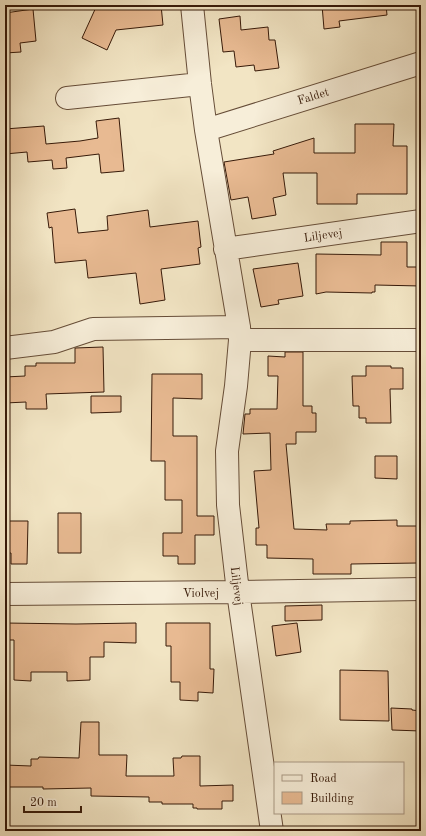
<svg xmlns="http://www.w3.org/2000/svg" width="426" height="836" viewBox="0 0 426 836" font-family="'Old Standard TT',serif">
  <rect width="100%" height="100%" fill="#f2e5c4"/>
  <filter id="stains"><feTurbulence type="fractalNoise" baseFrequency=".005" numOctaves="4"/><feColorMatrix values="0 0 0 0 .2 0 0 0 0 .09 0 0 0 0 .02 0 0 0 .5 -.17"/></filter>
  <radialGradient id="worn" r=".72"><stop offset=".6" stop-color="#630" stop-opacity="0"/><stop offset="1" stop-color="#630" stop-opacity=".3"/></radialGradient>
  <!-- building -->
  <path fill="#e8ba92" stroke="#371a09" d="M97,5H161L163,25L116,30L107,50L82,38Z
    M322,5H386L387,15L339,21L340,27L324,29Z
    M33,9L36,41L20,43L21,52L5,53V13Z
    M240,16L241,30L268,27L269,40H275L279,68L255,71L254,65L236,67L234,51L223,52L219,19Z
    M119,118L124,171L101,173L99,154L66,158L67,168L53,169L52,160L28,162L27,152L5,154V129L44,126L46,144L80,141L98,138L96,121Z
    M355,124H394L393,146H407V194H357V204H317V173H283L286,195L273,198L276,215L252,219L248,197L231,200L224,162L274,154L273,151L314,138V153H355Z
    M75,209L78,233L108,230L107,216L148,210L150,227L198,221L201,247L198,248L200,264L161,269L165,300L140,304L136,273L88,278L86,260L55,263L52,227L49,228L47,213Z
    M381,242H407V267H421V286L375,285V292H372V293L326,292L316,294V254L381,255Z
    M298,263L303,296L278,300L279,304L261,307L253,269Z
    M103,347L104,392L46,394L47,409H26V402L5,403V377L25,376V366H36V363H75V348Z
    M285,352H303V406H312V413H316V432H296V444H286L294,529L327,530L326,524H350V521L397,520V526H417V563L351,564V574H313V559L267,558V545H256V528H259L254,471L271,470L270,433L243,434L245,414H250V409H277L278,376H268V356L285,357Z
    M366,366H391V368H403V389H390L391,423H366V418H359V406H353L352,376H366Z
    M152,374H202V399L173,398V436H197V516H214V535H195V564H178V556H163V533H182V500H165V461H151Z
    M91,396H121V412L91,413Z
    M375,456H397V479L375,478Z
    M58,513H81V553H58Z
    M5,521H28L27,564H11V553H5Z
    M322,605V620L285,621V606Z
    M5,623L76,624L136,623V643L104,642V657H90V680L67,681V672H31V681L14,680V640H5Z
    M166,623H210V669H214L213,693L198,692V701L180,700V682H171V646H166Z
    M297,623L301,652L276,656L272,626Z
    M340,670L388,671L389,721L340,720Z
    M391,708L412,709V710L421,711V731L392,730Z
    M81,722H99V755H127L126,776H174L173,758H181L182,756H200V786L233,785V801H222V809H197V808H193V804H162V802H149V797L91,796V788L43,789V787H5V765L31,766V759H38L39,757L79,758Z"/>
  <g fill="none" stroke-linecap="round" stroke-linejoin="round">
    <defs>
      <path id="street" d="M192,5L200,84L206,130L239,327L240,340L236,386L227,451L228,505L238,592L272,831
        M67,98L200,84
        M206,130L421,63
        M225,249L421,221
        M240,340H421
        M5,348L54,342L93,329L239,327
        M5,594L238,592L421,589"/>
    </defs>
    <!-- street casing -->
    <use href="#street" stroke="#664d38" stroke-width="24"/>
    <!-- street -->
    <use href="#street" stroke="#f7eed9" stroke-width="22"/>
  </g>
  <g text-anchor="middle" stroke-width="3.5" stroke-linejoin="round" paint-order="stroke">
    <!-- street labels -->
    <g font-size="12" fill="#371a09" stroke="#f7eed9">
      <text transform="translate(313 96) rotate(-17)" y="4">Faldet</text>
      <text transform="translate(323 235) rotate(-8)" y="4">Liljevej</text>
      <text transform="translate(237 586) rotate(83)" y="4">Liljevej</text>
      <text x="201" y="597">Violvej</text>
    </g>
  </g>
  <!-- margin -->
  <rect width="426" height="836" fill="none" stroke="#f2e5c4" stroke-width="20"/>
  <rect x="6" y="6" width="414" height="824" fill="none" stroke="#371a09" stroke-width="2"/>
  <rect x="10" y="10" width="406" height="816" fill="none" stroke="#371a09"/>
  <!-- legend -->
  <rect x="274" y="762" width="130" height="52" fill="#f7eed9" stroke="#aa9986"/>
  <rect x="282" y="775" width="20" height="6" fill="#f7eed9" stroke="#aa9986"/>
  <text x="310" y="782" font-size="12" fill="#371a09">Road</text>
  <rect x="282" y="792" width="20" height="12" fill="#e8ba92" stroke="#aa9986"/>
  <text x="310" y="802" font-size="12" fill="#371a09">Building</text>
  <!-- scale -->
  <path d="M24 806v6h57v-6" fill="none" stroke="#371a09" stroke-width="2"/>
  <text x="30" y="806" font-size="12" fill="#371a09" stroke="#f7eed9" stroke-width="3" paint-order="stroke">20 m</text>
  <rect width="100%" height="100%" filter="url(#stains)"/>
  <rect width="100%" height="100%" fill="url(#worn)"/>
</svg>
